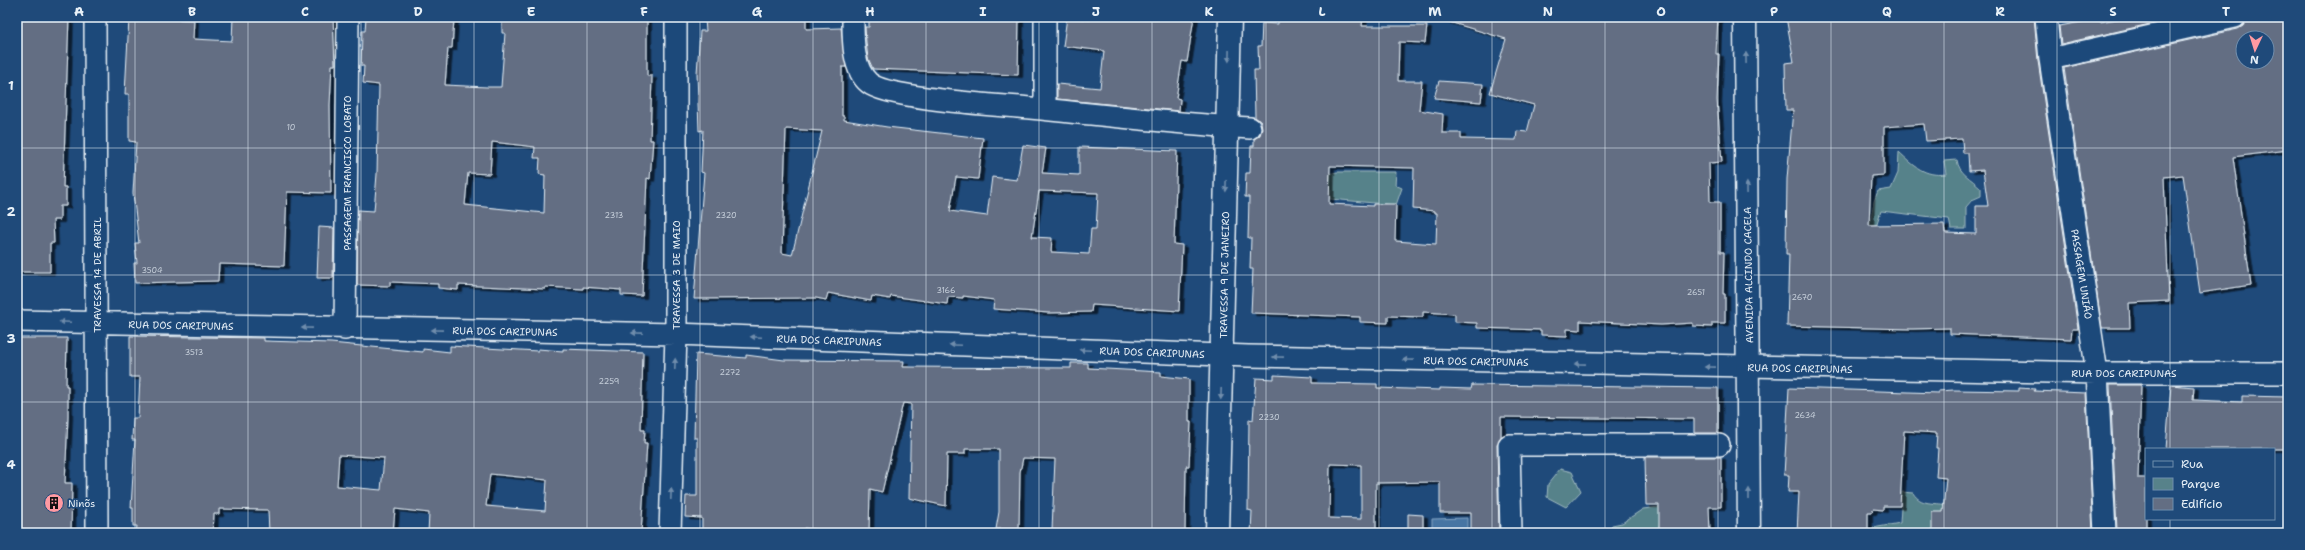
<svg xmlns="http://www.w3.org/2000/svg" width="2305" height="550" viewBox="0 0 2305 550" font-family="'Shantell Sans',sans-serif">
  <defs>
    <filter id="shadow"><feDropShadow dx="4.5" dy="2.5" stdDeviation="0" flood-color="#0009"/></filter>
  </defs>
  <rect width="100%" height="100%" fill="#1f4a7a"/>
  <filter id="ink" filterUnits="userSpaceOnUse"><feTurbulence type="fractalNoise" baseFrequency=".025" numOctaves="2"/><feDisplacementMap in="SourceGraphic" scale="8" xChannelSelector="R" yChannelSelector="G"/><feConvolveMatrix kernelMatrix="1 2 1 2 8 2 1 2 1" color-interpolation-filters="sRGB"/></filter>
  <g filter="url(#ink)">
    <!-- green -->
    <path fill="#57828a" stroke="#a0bac1" d="M1899,152C1914,166 1925,177 1946,174L1944,161L1957,160C1959,174 1971,178 1981,188V196L1972,200L1966,207V229H1951L1949,219L1881,211L1877,223L1878,225H1870L1874,201L1878,191L1891,189L1898,173Z
      M1337,172H1396L1395,185L1402,188L1396,205L1330,199L1331,190L1326,186L1328,174Z
      M1560,469L1572,472L1581,491L1566,507L1547,497L1548,484Z
      M1902,492L1913,493C1921,506 1934,502 1947,505L1943,533H1871L1873,528L1900,523Z
      M1659,507L1665,516L1659,526L1658,533H1610L1612,525L1622,523L1643,509Z"/>
    <!-- water -->
    <path fill="#4775a3" stroke="#87a7c5" d="M1467,518V533H1432V519Z"/>
    <!-- building -->
    <path fill="#636e83" stroke="#e8f1f8" fill-rule="evenodd" filter="url(#shadow)" d="M17,17H69L63,187H66V206H60V220H53L54,243H50V272H17Z
      M233,17H333L335,65H332L330,105L331,193L287,192L284,266L219,264L218,281L135,283L134,263H137L135,243H139L133,193L136,142L129,141V94H125L129,18L194,20L193,39L232,41Z
      M366,17L454,19L452,48H448L445,85L487,87H501L505,33H502V17H647V76H652L650,140H653L650,179L647,178L642,296L621,295V290L583,287V289L545,287V289L458,285V290L438,288V284L390,282V286L357,285L358,210L374,211L377,174L379,85L363,83L364,66H361L362,31H365ZM492,142L535,147L534,158H540L539,174L545,175L544,213L465,205L468,173L490,174Z
      M708,17H806V29L841,28L846,67H842V116H844V120L887,127L983,138L978,179L956,177L950,211L987,216L992,177L1017,180L1023,145L1046,148L1042,173L1079,175V147L1177,151L1174,244L1182,245L1179,311L1092,305L1091,312L1049,313L993,309L994,300L963,296V298L948,297L947,304L891,296L890,299L872,296L871,301L828,293L826,300L816,298L694,299L704,173L701,172L703,130L699,131L697,73L700,31H706L705,20H708ZM786,129L822,131L792,255L782,253ZM1039,191L1098,193L1096,229H1091L1089,254L1051,252L1052,238L1032,237Z
      M869,17H1019L1018,75L873,69L868,58L866,42L865,27H869Z
      M1067,17L1090,20L1091,17H1194L1187,62L1182,61L1176,98L1180,99L1179,111L1057,99V84L1100,88L1104,51L1063,46Z
      M1278,17H1363L1362,26H1427L1425,43L1399,42L1398,81H1422L1419,110L1443,114L1442,133H1461V139L1516,140L1517,131L1527,132L1534,105L1490,93L1506,39L1446,21L1447,17H1718L1716,54H1719L1717,100L1722,162L1709,163L1710,202H1720V252H1724L1723,294H1725V323H1712V327L1693,326V323L1661,325L1580,321V330L1567,329V336L1541,335V330L1477,328V323L1455,322V314L1423,312V317L1388,316V323L1360,322V317L1251,313L1253,269H1250L1251,238H1248L1249,197H1245L1246,173H1250L1251,146H1254V139L1260,135L1262,128L1261,122L1255,117L1254,70H1259L1258,46H1261L1262,23L1278,24ZM1330,166L1414,168L1413,209L1435,211V213H1437L1436,244L1395,241L1396,204H1373V206L1329,204Z
      M1786,17H2034L2038,61L2078,329H2072L2071,339L1950,334V328L1912,329L1787,326L1789,254H1786L1787,179L1793,110H1786L1785,63L1794,62ZM1924,124L1926,141L1962,139L1963,153H1968L1969,171L1983,170L1988,206H1976V234L1945,233L1944,224L1869,225L1871,176L1884,175V127Z
      M2129,17H2181L2061,44L2059,26L2099,19L2100,22Z
      M2247,17H2288V150L2233,157L2251,285L2200,293L2183,175L2164,177L2169,301L2129,303L2130,328H2102L2064,68L2238,29L2243,26ZM2243,38H2267V62H2243Z
      M1439,81L1483,84L1481,102L1434,98Z
      M319,227L334,228L333,278H317Z
      M130,336L264,338V341L331,343L423,352V349L450,352V346L538,351V349L563,351V349L643,352L641,430H645L644,443H647L641,533H428L429,513L395,509L393,533H269L268,510L219,509V514H214L213,533H136L137,526H133V508H131L135,440H132L133,418H138L140,377H130ZM339,455L384,458L381,490L337,486ZM490,474L547,480L545,511L486,506Z
      M17,338H67L66,386H68V417L65,483H72L71,533H17Z
      M696,354L746,358V355L784,360L904,361L903,367L1071,368V363H1088V368L1161,372V376L1189,379V422H1191L1189,466H1186L1185,531L1105,529V533H1054V530H1052L1055,459L1023,458L1020,472L1019,529H996L999,512V449H965V454H947L946,506L909,498L911,404L903,403L882,492L870,489L869,533H848L804,528L803,533L702,531V518L685,517L686,496H697V438H694Z
      M1274,375L1312,377V383L1377,384V388L1440,390V388L1471,389L1472,385L1718,388V433H1694V419L1501,417V437L1497,445L1499,533H1471V513H1440V482L1376,483V533H1251L1252,511L1248,510L1249,419L1253,420L1256,378L1274,379ZM1330,464L1361,465V519L1329,518Z
      M2110,385H2141L2138,478H2146V531L2117,530Z
      M2171,385L2194,387L2193,400L2242,402V396L2288,397V449H2166Z
      M1789,388L1938,393V391L1954,390L2019,391V388L2035,389L2034,391L2086,393L2093,533H1932V512H1943L1946,478L1936,477L1938,448H1936L1937,433L1904,431L1900,506H1883V510L1873,509L1872,512H1868V533H1797L1799,492H1788L1789,475H1784Z
      M1645,457H1721V507H1709L1710,533H1659V505H1646Z
      M1408,514L1423,515V533H1408Z"/>
    <g fill="none" stroke-linecap="round" stroke-linejoin="round">
      <defs>
        <path id="minor" d="M95,17L97,533
          M853,17C853,37 852,69 869,83C888,99 999,105 1030,108C1103,115 1177,124 1250,128
          M2046,17L2050,59L2097,373L2105,533
          M2050,59L2235,17
          M1045,109V17
          M17,321L676,334L1248,356L2097,373H2288
          M345,329L348,17
          M670,533L676,334V17
          M1511,533L1509,445H1719"/>
        <path id="major" d="M1745,17L1749,533
          M1217,533L1230,17"/>
      </defs>
      <!-- minor casing -->
      <use href="#minor" stroke="#e8f1f8" stroke-width="24"/>
      <!-- major casing -->
      <use href="#major" stroke="#e8f1f8" stroke-width="25"/>
      <!-- minor -->
      <use href="#minor" stroke="#1f4a7a" stroke-width="21"/>
      <!-- major -->
      <use href="#major" stroke="#1f4a7a" stroke-width="22"/>
    </g>
    <!-- one-way arrows -->
    <defs><path id="oneway-solid" d="M-6-.8H1V-3.2L6.5 0L1 3.2V.8H-6Z"/></defs>
    <g fill="#6f8dac">
      <use href="#oneway-solid" transform="translate(1229 56) rotate(91)"/>
      <use href="#oneway-solid" transform="translate(1746 58) rotate(-91)"/>
      <use href="#oneway-solid" transform="translate(1226 186) rotate(91)"/>
      <use href="#oneway-solid" transform="translate(1747 188) rotate(-91)"/>
      <use href="#oneway-solid" transform="translate(65 322) rotate(-178)"/>
      <use href="#oneway-solid" transform="translate(307 328) rotate(-179)"/>
      <use href="#oneway-solid" transform="translate(437 330) rotate(-179)"/>
      <use href="#oneway-solid" transform="translate(637 333) rotate(-179)"/>
      <use href="#oneway-solid" transform="translate(756 337) rotate(-178)"/>
      <use href="#oneway-solid" transform="translate(955 345) rotate(-178)"/>
      <use href="#oneway-solid" transform="translate(1085 350) rotate(-178)"/>
      <use href="#oneway-solid" transform="translate(1278 357) rotate(-179)"/>
      <use href="#oneway-solid" transform="translate(1408 360) rotate(-179)"/>
      <use href="#oneway-solid" transform="translate(675 364) rotate(-88)"/>
      <use href="#oneway-solid" transform="translate(1580 364) rotate(-179)"/>
      <use href="#oneway-solid" transform="translate(1710 367) rotate(-179)"/>
      <use href="#oneway-solid" transform="translate(1221 394) rotate(92)"/>
      <use href="#oneway-solid" transform="translate(671 494) rotate(-88)"/>
      <use href="#oneway-solid" transform="translate(1749 494) rotate(-90)"/>
    </g>
  </g>
  <!-- grid -->
  <path fill="none" stroke="#e8f1f8" stroke-width="1" stroke-opacity="0.55" d="M135,17V533M248,17V533M361,17V533M474,17V533M587,17V533M700,17V533M813,17V533M926,17V533M1039,17V533M1152,17V533M1266,17V533M1379,17V533M1492,17V533M1605,17V533M1718,17V533M1831,17V533M1944,17V533M2057,17V533M2170,17V449M17,148H2288M17,275H2288M17,402H2288M2170,519V533"/>
  <!-- icons -->
  <defs>
    <symbol id="building-disc" viewBox="-11 -11 22 22"><circle r="9.5" fill="#ff9aa2" stroke="#1f4a7a"/><path d="M-4-6H4V6H1V3H-1V6H-4ZM-2.5-4.3h1.7v1.8h-1.7ZM.8-4.3h1.7v1.8H.8ZM-2.5-1h1.7V.8h-1.7ZM.8-1h1.7V.8H.8Z" fill="#111"/></symbol>
  </defs>
  <g fill-rule="evenodd">
    <use href="#building-disc" x="43" y="492" width="22" height="22"/>
  </g>
  <g text-anchor="middle" stroke-width="3.5" stroke-linejoin="round" paint-order="stroke">
    <!-- number labels -->
    <g font-size="8" fill="#c7d0db">
      <text x="291" y="130">10</text>
      <text x="614" y="218">2313</text>
      <text x="726" y="218">2320</text>
      <text x="152" y="273">3504</text>
      <text x="946" y="293">3166</text>
      <text x="1696" y="295">2651</text>
      <text x="1802" y="300">2670</text>
      <text x="194" y="355">3513</text>
      <text x="730" y="375">2272</text>
      <text x="609" y="384">2259</text>
      <text x="1805" y="418">2634</text>
      <text x="1269" y="420">2230</text>
    </g>
    <!-- street labels -->
    <g font-size="10" fill="#e8f1f8" stroke="#1f4a7a">
      <text transform="translate(347 173) rotate(-90)" y="4">PASSAGEM FRANCISCO LOBATO</text>
      <text transform="translate(2082 274) rotate(81)" y="4">PASSAGEM UNIÃO</text>
      <text transform="translate(97 275) rotate(-90)" y="4">TRAVESSA 14 DE ABRIL</text>
      <text transform="translate(676 275) rotate(-90)" y="4">TRAVESSA 3 DE MAIO</text>
      <text transform="translate(1224 275) rotate(-89)" y="4">TRAVESSA 9 DE JANEIRO</text>
      <text transform="translate(1748 275) rotate(-91)" y="4">AVENIDA ALCINDO CACELA</text>
      <text transform="translate(181 325) rotate(1)" y="4">RUA DOS CARIPUNAS</text>
      <text transform="translate(505 331) rotate(1)" y="4">RUA DOS CARIPUNAS</text>
      <text transform="translate(829 340) rotate(2)" y="4">RUA DOS CARIPUNAS</text>
      <text transform="translate(1152 352) rotate(2)" y="4">RUA DOS CARIPUNAS</text>
      <text transform="translate(1476 361) rotate(1)" y="4">RUA DOS CARIPUNAS</text>
      <text transform="translate(1800 368) rotate(1)" y="4">RUA DOS CARIPUNAS</text>
      <text x="2124" y="377">RUA DOS CARIPUNAS</text>
    </g>
    <!-- poi labels -->
    <g font-size="10" fill="#e8f1f8" stroke="#1f4a7a" text-anchor="start">
      <text x="68" y="507">Ninõs</text>
    </g>
  </g>
  <!-- margin -->
  <rect width="2305" height="550" fill="none" stroke="#1f4a7a" stroke-width="44"/>
  <!-- legend -->
  <rect x="2145" y="448" width="130" height="72" fill="#1f4a7a" stroke="#6f8dac"/>
  <rect x="2153" y="461" width="20" height="6" fill="#1f4a7a" stroke="#6f8dac"/>
  <text x="2181" y="468" font-size="12" fill="#e8f1f8">Rua</text>
  <rect x="2153" y="478" width="20" height="12" fill="#57828a" stroke="#6f8dac"/>
  <text x="2181" y="488" font-size="12" fill="#e8f1f8">Parque</text>
  <rect x="2153" y="498" width="20" height="12" fill="#636e83" stroke="#6f8dac"/>
  <text x="2181" y="508" font-size="12" fill="#e8f1f8">Edifício</text>
  <!-- north arrow -->
  <g transform="translate(2255 50) rotate(184)"><circle r="19" fill="#1f4a7a" stroke="#6f8dac"/>
  <path d="M0-3L7 15L0 10L-7 15Z" fill="#ff9aa2"/>
  <text y="-6" font-size="11" font-weight="bold" text-anchor="middle" fill="#e8f1f8">N</text>
  </g>
  <rect x="22" y="22" width="2261" height="506" fill="none" stroke="#e8f1f8" stroke-width="1.5"/>
  <g font-size="13" text-anchor="middle" font-weight="bold" fill="#e8f1f8">
    <text x="79" y="16">A</text>
    <text x="192" y="16">B</text>
    <text x="305" y="16">C</text>
    <text x="418" y="16">D</text>
    <text x="531" y="16">E</text>
    <text x="644" y="16">F</text>
    <text x="757" y="16">G</text>
    <text x="870" y="16">H</text>
    <text x="983" y="16">I</text>
    <text x="1096" y="16">J</text>
    <text x="1209" y="16">K</text>
    <text x="1322" y="16">L</text>
    <text x="1435" y="16">M</text>
    <text x="1548" y="16">N</text>
    <text x="1661" y="16">O</text>
    <text x="1774" y="16">P</text>
    <text x="1887" y="16">Q</text>
    <text x="2000" y="16">R</text>
    <text x="2113" y="16">S</text>
    <text x="2226" y="16">T</text>
    <text x="11" y="90">1</text>
    <text x="11" y="216">2</text>
    <text x="11" y="343">3</text>
    <text x="11" y="469">4</text>
  </g>
</svg>
